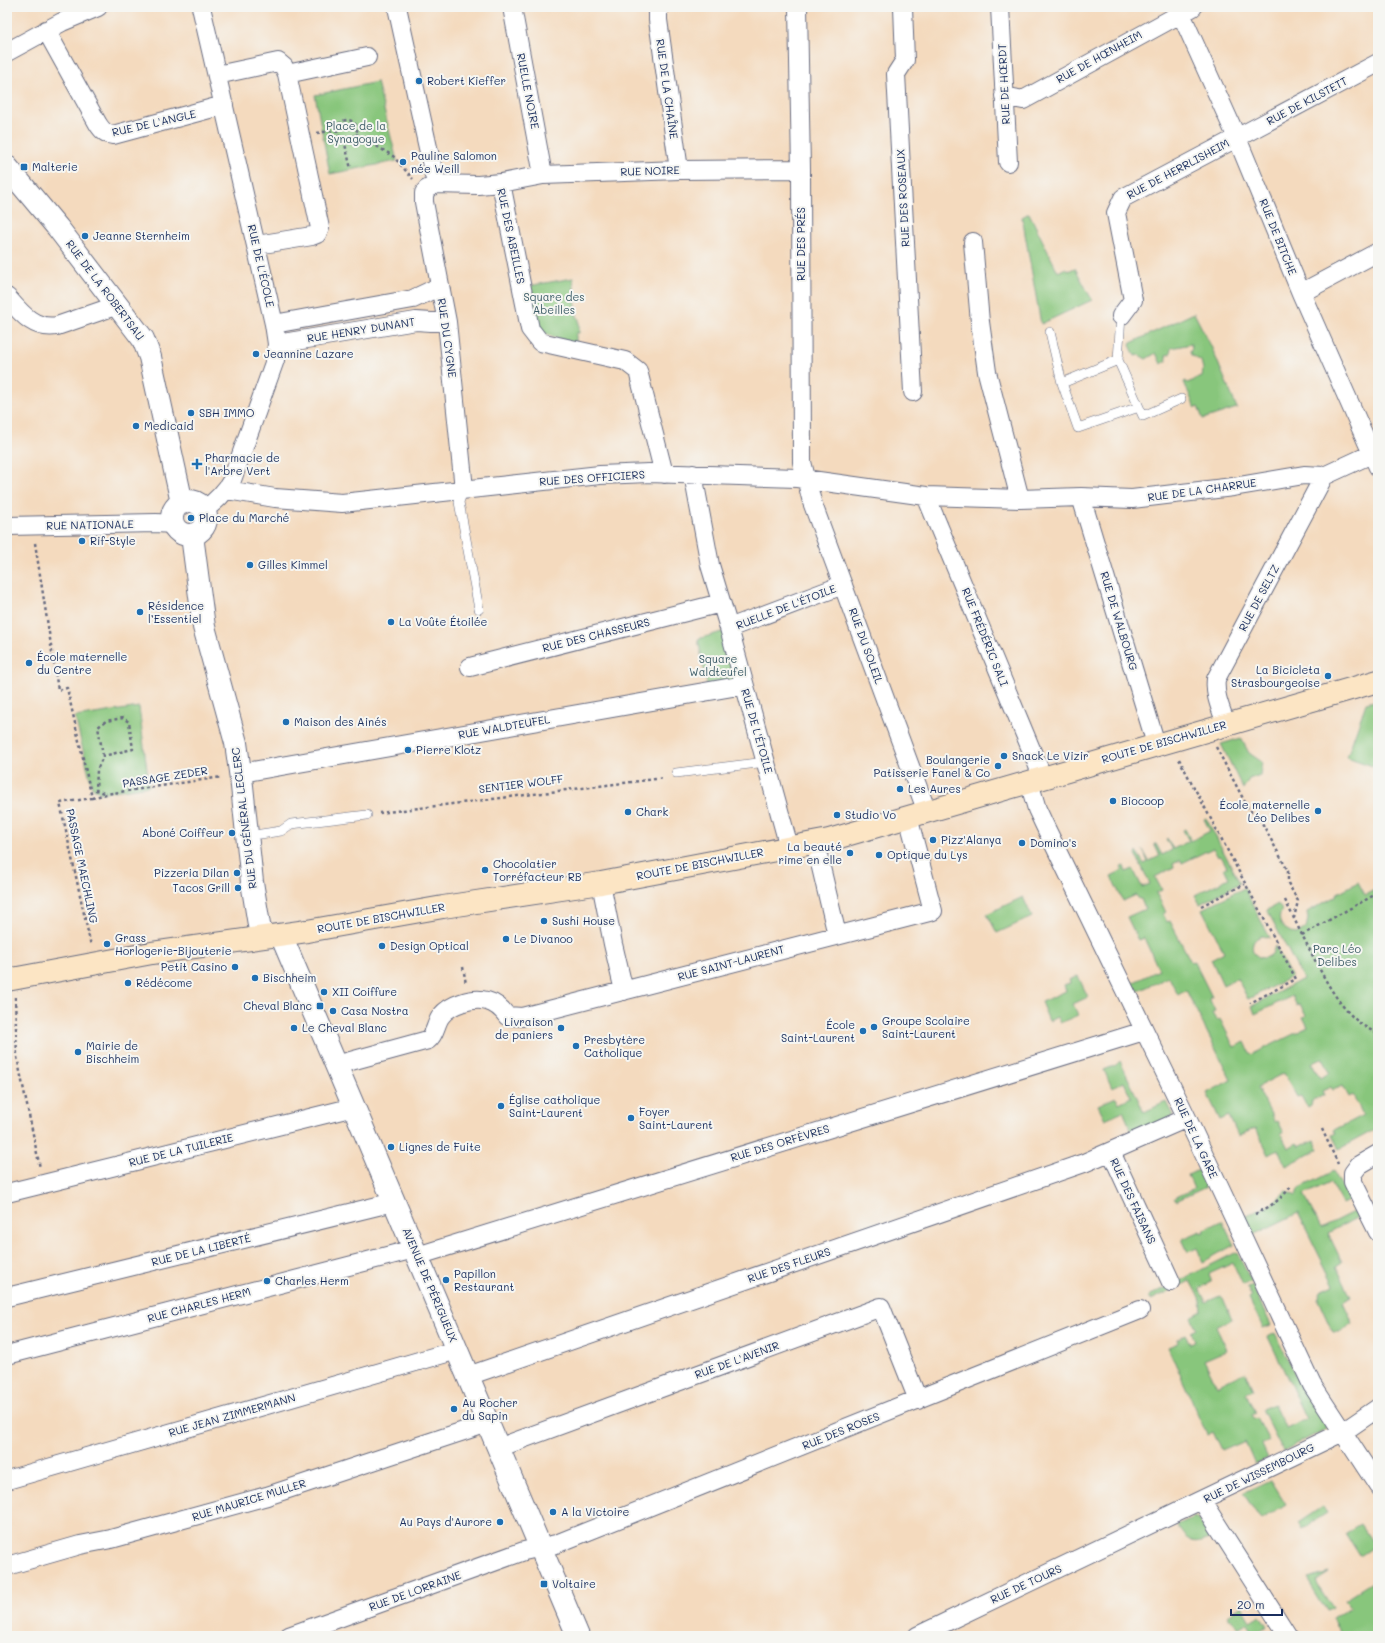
<svg xmlns="http://www.w3.org/2000/svg" width="1385" height="1643" viewBox="0 0 1385 1643" font-family="Mali,sans-serif">
  <rect width="100%" height="100%" fill="#f6f6f2"/>
  <filter id="ink" filterUnits="userSpaceOnUse"><feTurbulence type="fractalNoise" baseFrequency=".025" numOctaves="2"/><feDisplacementMap in="SourceGraphic" scale="8" xChannelSelector="R" yChannelSelector="G"/><feConvolveMatrix kernelMatrix="1 2 1 2 8 2 1 2 1" color-interpolation-filters="sRGB"/></filter>
  <filter id="wash" filterUnits="userSpaceOnUse"><feTurbulence type="fractalNoise" baseFrequency=".012" numOctaves="4" result="noise"/><feDisplacementMap in="SourceGraphic" scale="16" xChannelSelector="R" yChannelSelector="G"/><feGaussianBlur stdDeviation="0.9" result="paint"/><feColorMatrix in="noise" values="0 0 0 0 0 0 0 0 0 0 0 0 0 0 0 0 0 1.4 0 .05"/><feComposite in="paint" operator="in"/></filter>
  <g filter="url(#wash)">
    <rect width="100%" height="100%" fill="#f4dabe"/>
    <!-- green -->
    <path fill="#88c67c" stroke="#527a6d" fill-rule="evenodd" d="M377,82L397,161L330,174L315,95Z
      M1029,213L1058,272L1066,268L1068,271L1075,268L1092,300L1041,324L1022,217Z
      M573,278L577,317L579,318V333H576V344L551,336L540,330L535,316L528,286Z
      M1194,313L1211,346L1237,408L1203,419L1198,407L1195,408L1184,382L1186,381L1187,383L1202,377L1203,369L1201,361L1191,355L1190,352L1192,348L1191,344L1171,348L1170,354L1166,355L1167,361L1161,364L1156,353L1146,359L1139,355L1135,356L1130,345L1131,343Z
      M725,631L737,680L707,685L698,639Z
      M1378,700V768L1347,757L1366,703Z
      M139,707L149,786L100,793L92,787L75,717Z
      M1241,738L1249,753L1262,762L1260,775L1249,779L1243,789L1221,744Z
      M1206,818L1240,883L1200,904L1195,895L1229,878L1224,868L1227,867L1221,856L1218,857L1213,848L1182,863L1181,860L1173,864L1174,867L1155,877L1162,890L1156,893L1166,912L1163,914L1167,922L1170,921L1191,962L1194,961L1212,997L1209,998L1215,1011L1212,1013L1216,1020L1220,1019L1234,1047L1245,1042L1251,1055L1308,1027L1303,1017L1306,1016L1300,1004L1297,1006L1292,996L1255,1014L1252,1006L1303,979L1267,910L1278,904L1282,910C1275,923 1284,930 1296,934L1306,928L1308,919L1307,912L1336,896V894L1358,882L1365,895L1378,888V1128L1339,1149L1332,1135L1336,1134L1334,1130L1363,1115L1353,1095L1349,1097L1343,1086L1333,1090L1331,1087L1322,1091L1324,1095L1311,1102L1312,1104L1307,1107L1301,1096L1297,1097L1284,1073L1257,1087L1275,1122L1278,1121L1284,1133L1281,1134L1288,1148L1297,1143L1299,1147L1314,1140L1319,1149L1286,1166L1278,1150L1269,1155L1256,1128L1238,1136L1229,1116L1220,1120L1207,1093L1231,1080L1186,990L1178,995L1169,977L1136,992L1132,983L1159,970L1144,938L1138,940L1127,917L1145,909L1141,899H1139L1136,895L1123,901L1111,876L1123,870L1121,867L1124,866L1126,872L1133,869L1142,887L1150,884L1136,855L1137,852L1144,864L1148,862L1143,850L1149,861L1160,856L1154,844H1156L1162,855L1172,850L1166,839L1167,838L1173,849L1189,841L1183,830L1185,829L1191,841L1210,831L1204,819ZM1323,1058L1330,1073L1320,1078L1312,1063Z
      M1244,888L1270,938L1262,936C1254,938 1251,944 1253,952C1259,959 1265,960 1272,954L1275,946L1291,977L1248,999L1237,978L1223,985L1211,959L1224,952L1202,909Z
      M1023,897L1032,917L997,933L987,914Z
      M1078,976L1088,997L1073,1004L1078,1015L1060,1023L1057,1017L1049,1021L1041,1002L1066,991L1064,985L1070,983L1069,980Z
      M1120,1061L1144,1112L1166,1102L1173,1116L1133,1134L1123,1111L1105,1119L1098,1105L1116,1097L1119,1103L1131,1097L1124,1082L1112,1088L1104,1070L1116,1065Z
      M1198,1170L1206,1187L1176,1201L1174,1198L1194,1189L1188,1175Z
      M1333,1171L1350,1200L1342,1204L1330,1182L1304,1195L1321,1228L1355,1211L1358,1217L1328,1233L1342,1262L1336,1266L1351,1297L1343,1302L1353,1323L1341,1332H1333L1318,1299L1321,1291L1334,1285L1298,1213L1253,1235L1244,1217L1270,1205L1286,1191L1296,1196L1298,1189Z
      M1222,1221L1234,1245L1203,1262L1197,1248L1188,1252L1182,1239L1201,1231L1202,1233L1205,1231V1229Z
      M1237,1252L1251,1281L1243,1285L1233,1263L1209,1274L1212,1282L1199,1288L1206,1302L1220,1296L1223,1298L1232,1319L1216,1327L1227,1350L1204,1360L1217,1386L1245,1372L1253,1390L1246,1393L1255,1413L1251,1415L1254,1419L1257,1418L1269,1441L1262,1445L1268,1458L1255,1464L1245,1441L1222,1451L1213,1432L1207,1435L1168,1347L1178,1343L1177,1339L1185,1335L1190,1344L1195,1342L1191,1332L1197,1329L1191,1317L1202,1311L1201,1301L1190,1281L1151,1300L1149,1296Z
      M1252,1285L1271,1325L1263,1328L1249,1298L1251,1297L1247,1287Z
      M1275,1333L1303,1390L1325,1425L1326,1429L1283,1451L1262,1409L1274,1404L1286,1429L1307,1419L1268,1337Z
      M1271,1480L1286,1504L1261,1520L1243,1493Z
      M1322,1506L1327,1513L1302,1529L1298,1522Z
      M1194,1517L1198,1519L1210,1537C1194,1547 1185,1540 1177,1525Z
      M1361,1525L1375,1546L1360,1556L1346,1534Z
      M1329,1573L1316,1581L1333,1608L1327,1611L1307,1579Z
      M1377,1580L1378,1586L1372,1590L1378,1598V1636H1343L1332,1619L1350,1607L1345,1600Z
      M1241,1606L1250,1621L1260,1615L1267,1626L1254,1633L1248,1623L1238,1629L1227,1615Z"/>
  </g>
  <g filter="url(#ink)">
    <g fill="none" stroke-linecap="round" stroke-linejoin="round">
      <defs>
        <path id="service" d="M1121,316L1118,360L1143,416L1181,399
          M1050,332L1062,383L1078,428L1139,407
          M1062,383L1118,360
          M464,489L459,502L479,609
          M676,773L766,762
          M247,836L281,831L291,824L367,815"/>
        <path id="minor" d="M201,7L274,324L277,344L275,360L232,480C225,493 216,501 204,510
          M397,7L436,184
          M512,7L543,175
          M658,7V20L679,170
          M798,7L801,169L802,462L812,502L927,812
          M903,7L905,60L896,74L913,392
          M1000,7L1008,162
          M1178,7L1237,138L1301,293L1378,467
          M46,30L98,124C102,130 105,134 113,135L224,105
          M7,52L62,22L98,7
          M287,74L367,57
          M217,75L278,62L284,67L287,74L320,228L317,234L312,236L257,245
          M1004,96L1023,100L1193,7
          M501,183L543,175L679,170L801,169
          M973,242L980,322L987,372L1020,499
          M1301,293L1378,252
          M7,297C21,313 34,330 57,326L118,305
          M1121,316L1133,300L1116,213L1123,198L1378,63
          M274,324L413,299L432,290L440,289
          M277,344L416,321L431,322H447
          M693,474L710,565L729,628L789,847
          M464,489L447,322L424,202V193L427,189L436,184L478,185L501,183L530,329L540,342L625,361L638,371L664,474
          M227,490L275,498L342,503L600,475L649,473L797,478L926,496L1020,499L1081,497L1132,499L1233,487L1304,475L1324,476L1378,451
          M926,496L1043,778
          M1081,497L1156,744
          M7,526L156,523L173,524
          M729,628L843,585
          M470,667L721,603
          M1226,724C1221,709 1214,695 1216,679L1324,476
          M241,773L744,685
          M1029,782L1037,809L1044,824L1187,1118L1312,1385L1378,1486
          M815,842L837,935
          M601,883L613,944L624,991
          M336,1065L428,1040C436,1034 435,1024 441,1016C450,1004 473,997 487,1001C495,1003 502,1009 507,1016L522,1017L933,911L908,817
          M1111,1152L1171,1282
          M1378,1154L1359,1165L1353,1173V1182L1378,1232
          M7,1193L354,1107
          M417,1256L1144,1031
          M7,1297L394,1202
          M7,1355L414,1249
          M468,1376L1084,1163L1187,1118
          M498,1448L881,1307L918,1400
          M7,1480L457,1350
          M1202,1501L1288,1636
          M7,1566L80,1545L111,1539L267,1496L488,1423
          M289,1636L524,1551L556,1544L1140,1310
          M917,1636L1343,1432L1378,1408"/>
        <path id="tertiary" d="M7,167L58,228L143,339L150,357L182,503
          M172 518a17 17 0 1 1 34 0a17 17 0 1 1-34 0Z
          M194,535L193,543L204,627L236,743L242,786L252,882L261,937
          M281,935L578,1636"/>
        <path id="secondary" d="M7,980L152,953L307,931L443,907L601,883L829,840L1378,681"/>
      </defs>
      <!-- service casing -->
      <use href="#service" stroke="#676b80" stroke-width="10"/>
      <!-- minor casing -->
      <use href="#minor" stroke="#676b80" stroke-width="20"/>
      <!-- tertiary casing -->
      <use href="#tertiary" stroke="#676b80" stroke-width="24"/>
      <!-- secondary casing -->
      <use href="#secondary" stroke="#676b80" stroke-width="24"/>
      <!-- path -->
      <path stroke="#676b80" stroke-width="2.5" stroke-dasharray="3 3" stroke-linecap="butt" d="M337 130a10 10 0 1 1 20 0a10 10 0 1 1-20 0Z
        M317,133L337,130
        M356,134L393,156L413,179
        M344,140L351,169
        M35,543L58,690L67,688L92,798L60,803L91,946
        M1216,747L1248,808L1261,821L1288,871V883L1298,901L1294,918
        M103,756L98,727L106,721L123,718L129,722L133,749L103,756L97,770L96,790L106,794
        M1179,759L1296,979L1250,1003
        M92,798L106,794L222,777
        M379,813L664,778
        M1378,893L1302,935C1320,968 1340,1020 1378,1033
        M1285,900L1302,935
        M1201,906L1245,884
        M463,967L466,984
        M15,997L17,1057L40,1168
        M1322,1129L1338,1164
        M1255,1214C1270,1207 1282,1199 1292,1185"/>
      <!-- service -->
      <use href="#service" stroke="#fff" stroke-width="9"/>
      <!-- minor -->
      <use href="#minor" stroke="#fff" stroke-width="18"/>
      <!-- tertiary -->
      <use href="#tertiary" stroke="#fff" stroke-width="22"/>
      <!-- secondary -->
      <use href="#secondary" stroke="#fce5c4" stroke-width="22"/>
    </g>
  </g>
  <!-- markers -->
  <g fill="#1f6fb2" stroke="#f6f6f2" stroke-width="1.5">
    <circle cx="419" cy="81" r="4"/>
    <circle cx="403" cy="162" r="4"/>
    <rect x="20" y="163" width="8" height="8" rx="2"/>
    <circle cx="85" cy="236" r="4"/>
    <circle cx="256" cy="354" r="4"/>
    <circle cx="191" cy="413" r="4"/>
    <circle cx="136" cy="426" r="4"/>
    <path d="M195 458h4v4h4v4h-4v4h-4v-4h-4v-4h4z"/>
    <circle cx="191" cy="518" r="4"/>
    <circle cx="82" cy="541" r="4"/>
    <circle cx="250" cy="565" r="4"/>
    <circle cx="140" cy="612" r="4"/>
    <circle cx="391" cy="622" r="4"/>
    <circle cx="29" cy="663" r="4"/>
    <circle cx="1328" cy="676" r="4"/>
    <circle cx="286" cy="722" r="4"/>
    <circle cx="408" cy="750" r="4"/>
    <circle cx="1004" cy="756" r="4"/>
    <circle cx="998" cy="766" r="4"/>
    <circle cx="900" cy="789" r="4"/>
    <circle cx="1113" cy="801" r="4"/>
    <circle cx="1318" cy="811" r="4"/>
    <circle cx="628" cy="812" r="4"/>
    <circle cx="837" cy="815" r="4"/>
    <circle cx="232" cy="833" r="4"/>
    <circle cx="933" cy="840" r="4"/>
    <circle cx="1022" cy="843" r="4"/>
    <circle cx="850" cy="853" r="4"/>
    <circle cx="879" cy="855" r="4"/>
    <circle cx="485" cy="870" r="4"/>
    <circle cx="237" cy="873" r="4"/>
    <circle cx="238" cy="888" r="4"/>
    <circle cx="544" cy="921" r="4"/>
    <circle cx="506" cy="939" r="4"/>
    <circle cx="107" cy="944" r="4"/>
    <circle cx="382" cy="946" r="4"/>
    <circle cx="235" cy="967" r="4"/>
    <circle cx="255" cy="978" r="4"/>
    <circle cx="128" cy="983" r="4"/>
    <circle cx="324" cy="992" r="4"/>
    <rect x="316" y="1002" width="8" height="8" rx="2"/>
    <circle cx="333" cy="1011" r="4"/>
    <circle cx="874" cy="1027" r="4"/>
    <circle cx="294" cy="1028" r="4"/>
    <circle cx="561" cy="1028" r="4"/>
    <circle cx="863" cy="1031" r="4"/>
    <circle cx="576" cy="1046" r="4"/>
    <circle cx="78" cy="1052" r="4"/>
    <circle cx="501" cy="1106" r="4"/>
    <circle cx="631" cy="1118" r="4"/>
    <circle cx="391" cy="1147" r="4"/>
    <circle cx="446" cy="1280" r="4"/>
    <circle cx="267" cy="1281" r="4"/>
    <circle cx="454" cy="1409" r="4"/>
    <circle cx="553" cy="1512" r="4"/>
    <circle cx="500" cy="1522" r="4"/>
    <rect x="540" y="1580" width="8" height="8" rx="2"/>
  </g>
  <g text-anchor="middle" stroke-width="4" stroke-linejoin="round" paint-order="stroke">
    <!-- street labels -->
    <g font-size="11" fill="#1b2f5e" stroke="#f6f6f2">
      <text transform="translate(1099 57) rotate(-29)" y="4">RUE DE HŒNHEIM</text>
      <text transform="translate(1004 84) rotate(-93)" y="4">RUE DE HŒRDT</text>
      <text transform="translate(667 89) rotate(82)" y="4">RUE DE LA CHAÎNE</text>
      <text transform="translate(528 91) rotate(79)" y="4">RUELLE NOIRE</text>
      <text transform="translate(1307 101) rotate(-28)" y="4">RUE DE KILSTETT</text>
      <text transform="translate(154 123) rotate(-13)" y="4">RUE DE L'ANGLE</text>
      <text transform="translate(1178 169) rotate(-28)" y="4">RUE DE HERRLISHEIM</text>
      <text transform="translate(650 171) rotate(-2)" y="4">RUE NOIRE</text>
      <text transform="translate(903 198) rotate(-93)" y="4">RUE DES ROSEAUX</text>
      <text transform="translate(511 236) rotate(78)" y="4">RUE DES ABEILLES</text>
      <text transform="translate(1278 237) rotate(68)" y="4">RUE DE BITCHE</text>
      <text transform="translate(801 244) rotate(-90)" y="4">RUE DES PRÉS</text>
      <text transform="translate(261 266) rotate(77)" y="4">RUE DE L'ÉCOLE</text>
      <text transform="translate(105 290) rotate(53)" y="4">RUE DE LA ROBERTSAU</text>
      <text transform="translate(361 330) rotate(-9)" y="4">RUE HENRY DUNANT</text>
      <text transform="translate(447 338) rotate(82)" y="4">RUE DU CYGNE</text>
      <text transform="translate(592 478) rotate(-4)" y="4">RUE DES OFFICIERS</text>
      <text transform="translate(1202 490) rotate(-8)" y="4">RUE DE LA CHARRUE</text>
      <text transform="translate(90 525) rotate(-1)" y="4">RUE NATIONALE</text>
      <text transform="translate(1259 598) rotate(-62)" y="4">RUE DE SELTZ</text>
      <text transform="translate(786 607) rotate(-21)" y="4">RUELLE DE L'ÉTOILE</text>
      <text transform="translate(1119 621) rotate(73)" y="4">RUE DE WALBOURG</text>
      <text transform="translate(596 635) rotate(-14)" y="4">RUE DES CHASSEURS</text>
      <text transform="translate(985 637) rotate(68)" y="4">RUE FRÉDÉRIC SALI</text>
      <text transform="translate(866 646) rotate(70)" y="4">RUE DU SOLEIL</text>
      <text transform="translate(504 727) rotate(-10)" y="4">RUE WALDTEUFEL</text>
      <text transform="translate(757 731) rotate(74)" y="4">RUE DE L'ÉTOILE</text>
      <text transform="translate(1164 742) rotate(-16)" y="4">ROUTE DE BISCHWILLER</text>
      <text transform="translate(165 777) rotate(-9)" y="4">PASSAGE ZEDER</text>
      <text transform="translate(521 784) rotate(-7)" y="4">SENTIER WOLFF</text>
      <text transform="translate(244 818) rotate(-97)" y="4">RUE DU GÉNÉRAL LECLERC</text>
      <text transform="translate(700 864) rotate(-11)" y="4">ROUTE DE BISCHWILLER</text>
      <text transform="translate(82 866) rotate(78)" y="4">PASSAGE MAECHLING</text>
      <text transform="translate(381 918) rotate(-10)" y="4">ROUTE DE BISCHWILLER</text>
      <text transform="translate(731 963) rotate(-15)" y="4">RUE SAINT-LAURENT</text>
      <text transform="translate(1196 1138) rotate(65)" y="4">RUE DE LA GARE</text>
      <text transform="translate(780 1143) rotate(-17)" y="4">RUE DES ORFÈVRES</text>
      <text transform="translate(181 1150) rotate(-14)" y="4">RUE DE LA TUILERIE</text>
      <text transform="translate(1133 1201) rotate(65)" y="4">RUE DES FAISANS</text>
      <text transform="translate(201 1250) rotate(-14)" y="4">RUE DE LA LIBERTÉ</text>
      <text transform="translate(789 1265) rotate(-19)" y="4">RUE DES FLEURS</text>
      <text transform="translate(430 1285) rotate(67)" y="4">AVENUE DE PÉRIGUEUX</text>
      <text transform="translate(199 1305) rotate(-15)" y="4">RUE CHARLES HERM</text>
      <text transform="translate(737 1360) rotate(-20)" y="4">RUE DE L'AVENIR</text>
      <text transform="translate(232 1415) rotate(-16)" y="4">RUE JEAN ZIMMERMANN</text>
      <text transform="translate(841 1431) rotate(-22)" y="4">RUE DES ROSES</text>
      <text transform="translate(1259 1473) rotate(-26)" y="4">RUE DE WISSEMBOURG</text>
      <text transform="translate(249 1500) rotate(-17)" y="4">RUE MAURICE MULLER</text>
      <text transform="translate(1026 1584) rotate(-25)" y="4">RUE DE TOURS</text>
      <text transform="translate(415 1591) rotate(-20)" y="4">RUE DE LORRAINE</text>
    </g>
    <!-- poi labels -->
    <g font-size="11" fill="#1b2f5e" stroke="#f6f6f2" text-anchor="start">
      <text x="427" y="85">Robert Kieffer</text>
      <text x="411" y="160">Pauline Salomon<tspan x="411" dy="13">née Weill</tspan></text>
      <text x="32" y="171">Malterie</text>
      <text x="93" y="240">Jeanne Sternheim</text>
      <text x="264" y="358">Jeannine Lazare</text>
      <text x="199" y="417">SBH IMMO</text>
      <text x="144" y="430">Medicaid</text>
      <text x="205" y="462">Pharmacie de<tspan x="205" dy="13">l'Arbre Vert</tspan></text>
      <text x="199" y="522">Place du Marché</text>
      <text x="90" y="545">Rif-Style</text>
      <text x="258" y="569">Gilles Kimmel</text>
      <text x="148" y="610">Résidence<tspan x="148" dy="13">l’Essentiel</tspan></text>
      <text x="399" y="626">La Voûte Étoilée</text>
      <text x="37" y="661">École maternelle<tspan x="37" dy="13">du Centre</tspan></text>
      <text x="1320" y="674" text-anchor="end">La Bicicleta<tspan x="1320" dy="13">Strasbourgeoise</tspan></text>
      <text x="294" y="726">Maison des Ainés</text>
      <text x="416" y="754">Pierre Klotz</text>
      <text x="1012" y="760">Snack Le Vizir</text>
      <text x="990" y="764" text-anchor="end">Boulangerie<tspan x="990" dy="13">Patisserie Fanel &amp; Co</tspan></text>
      <text x="908" y="793">Les Aures</text>
      <text x="1121" y="805">Biocoop</text>
      <text x="1310" y="809" text-anchor="end">École maternelle<tspan x="1310" dy="13">Léo Delibes</tspan></text>
      <text x="636" y="816">Chark</text>
      <text x="845" y="819">Studio Vo</text>
      <text x="224" y="837" text-anchor="end">Aboné Coiffeur</text>
      <text x="941" y="844">Pizz'Alanya</text>
      <text x="1030" y="847">Domino's</text>
      <text x="842" y="851" text-anchor="end">La beauté<tspan x="842" dy="13">rime en elle</tspan></text>
      <text x="887" y="859">Optique du Lys</text>
      <text x="493" y="868">Chocolatier<tspan x="493" dy="13">Torréfacteur RB</tspan></text>
      <text x="229" y="877" text-anchor="end">Pizzeria Dilan</text>
      <text x="230" y="892" text-anchor="end">Tacos Grill</text>
      <text x="552" y="925">Sushi House</text>
      <text x="115" y="942">Grass<tspan x="115" dy="13">Horlogerie-Bijouterie</tspan></text>
      <text x="514" y="943">Le Divanoo</text>
      <text x="390" y="950">Design Optical</text>
      <text x="227" y="971" text-anchor="end">Petit Casino</text>
      <text x="263" y="982">Bischheim</text>
      <text x="136" y="987">Rédécome</text>
      <text x="332" y="996">XII Coiffure</text>
      <text x="312" y="1010" text-anchor="end">Cheval Blanc</text>
      <text x="341" y="1015">Casa Nostra</text>
      <text x="882" y="1025">Groupe Scolaire<tspan x="882" dy="13">Saint-Laurent</tspan></text>
      <text x="553" y="1026" text-anchor="end">Livraison<tspan x="553" dy="13">de paniers</tspan></text>
      <text x="855" y="1029" text-anchor="end">École<tspan x="855" dy="13">Saint-Laurent</tspan></text>
      <text x="302" y="1032">Le Cheval Blanc</text>
      <text x="584" y="1044">Presbytère<tspan x="584" dy="13">Catholique</tspan></text>
      <text x="86" y="1050">Mairie de<tspan x="86" dy="13">Bischheim</tspan></text>
      <text x="509" y="1104">Église catholique<tspan x="509" dy="13">Saint-Laurent</tspan></text>
      <text x="639" y="1116">Foyer<tspan x="639" dy="13">Saint-Laurent</tspan></text>
      <text x="399" y="1151">Lignes de Fuite</text>
      <text x="454" y="1278">Papillon<tspan x="454" dy="13">Restaurant</tspan></text>
      <text x="275" y="1285">Charles Herm</text>
      <text x="462" y="1407">Au Rocher<tspan x="462" dy="13">du Sapin</tspan></text>
      <text x="561" y="1516">A la Victoire</text>
      <text x="492" y="1526" text-anchor="end">Au Pays d'Aurore</text>
      <text x="552" y="1588">Voltaire</text>
    </g>
    <!-- park labels -->
    <g font-size="11" fill="#3c5c67" stroke="#f6f6f2">
      <text x="356" y="130">Place de la<tspan x="356" dy="13">Synagogue</tspan></text>
      <text x="554" y="301">Square des<tspan x="554" dy="13">Abeilles</tspan></text>
      <text x="718" y="663">Square<tspan x="718" dy="13">Waldteufel</tspan></text>
      <text x="1337" y="953">Parc Léo<tspan x="1337" dy="13">Delibes</tspan></text>
    </g>
  </g>
  <!-- margin -->
  <rect width="1385" height="1643" fill="none" stroke="#f6f6f2" stroke-width="24"/>
  <!-- scale -->
  <path d="M1231 1609v6h51v-6" fill="none" stroke="#1b2f5e" stroke-width="2"/>
  <text x="1237" y="1609" font-size="12" fill="#1b2f5e" stroke="#f6f6f2" stroke-width="3" paint-order="stroke">20 m</text>
</svg>
